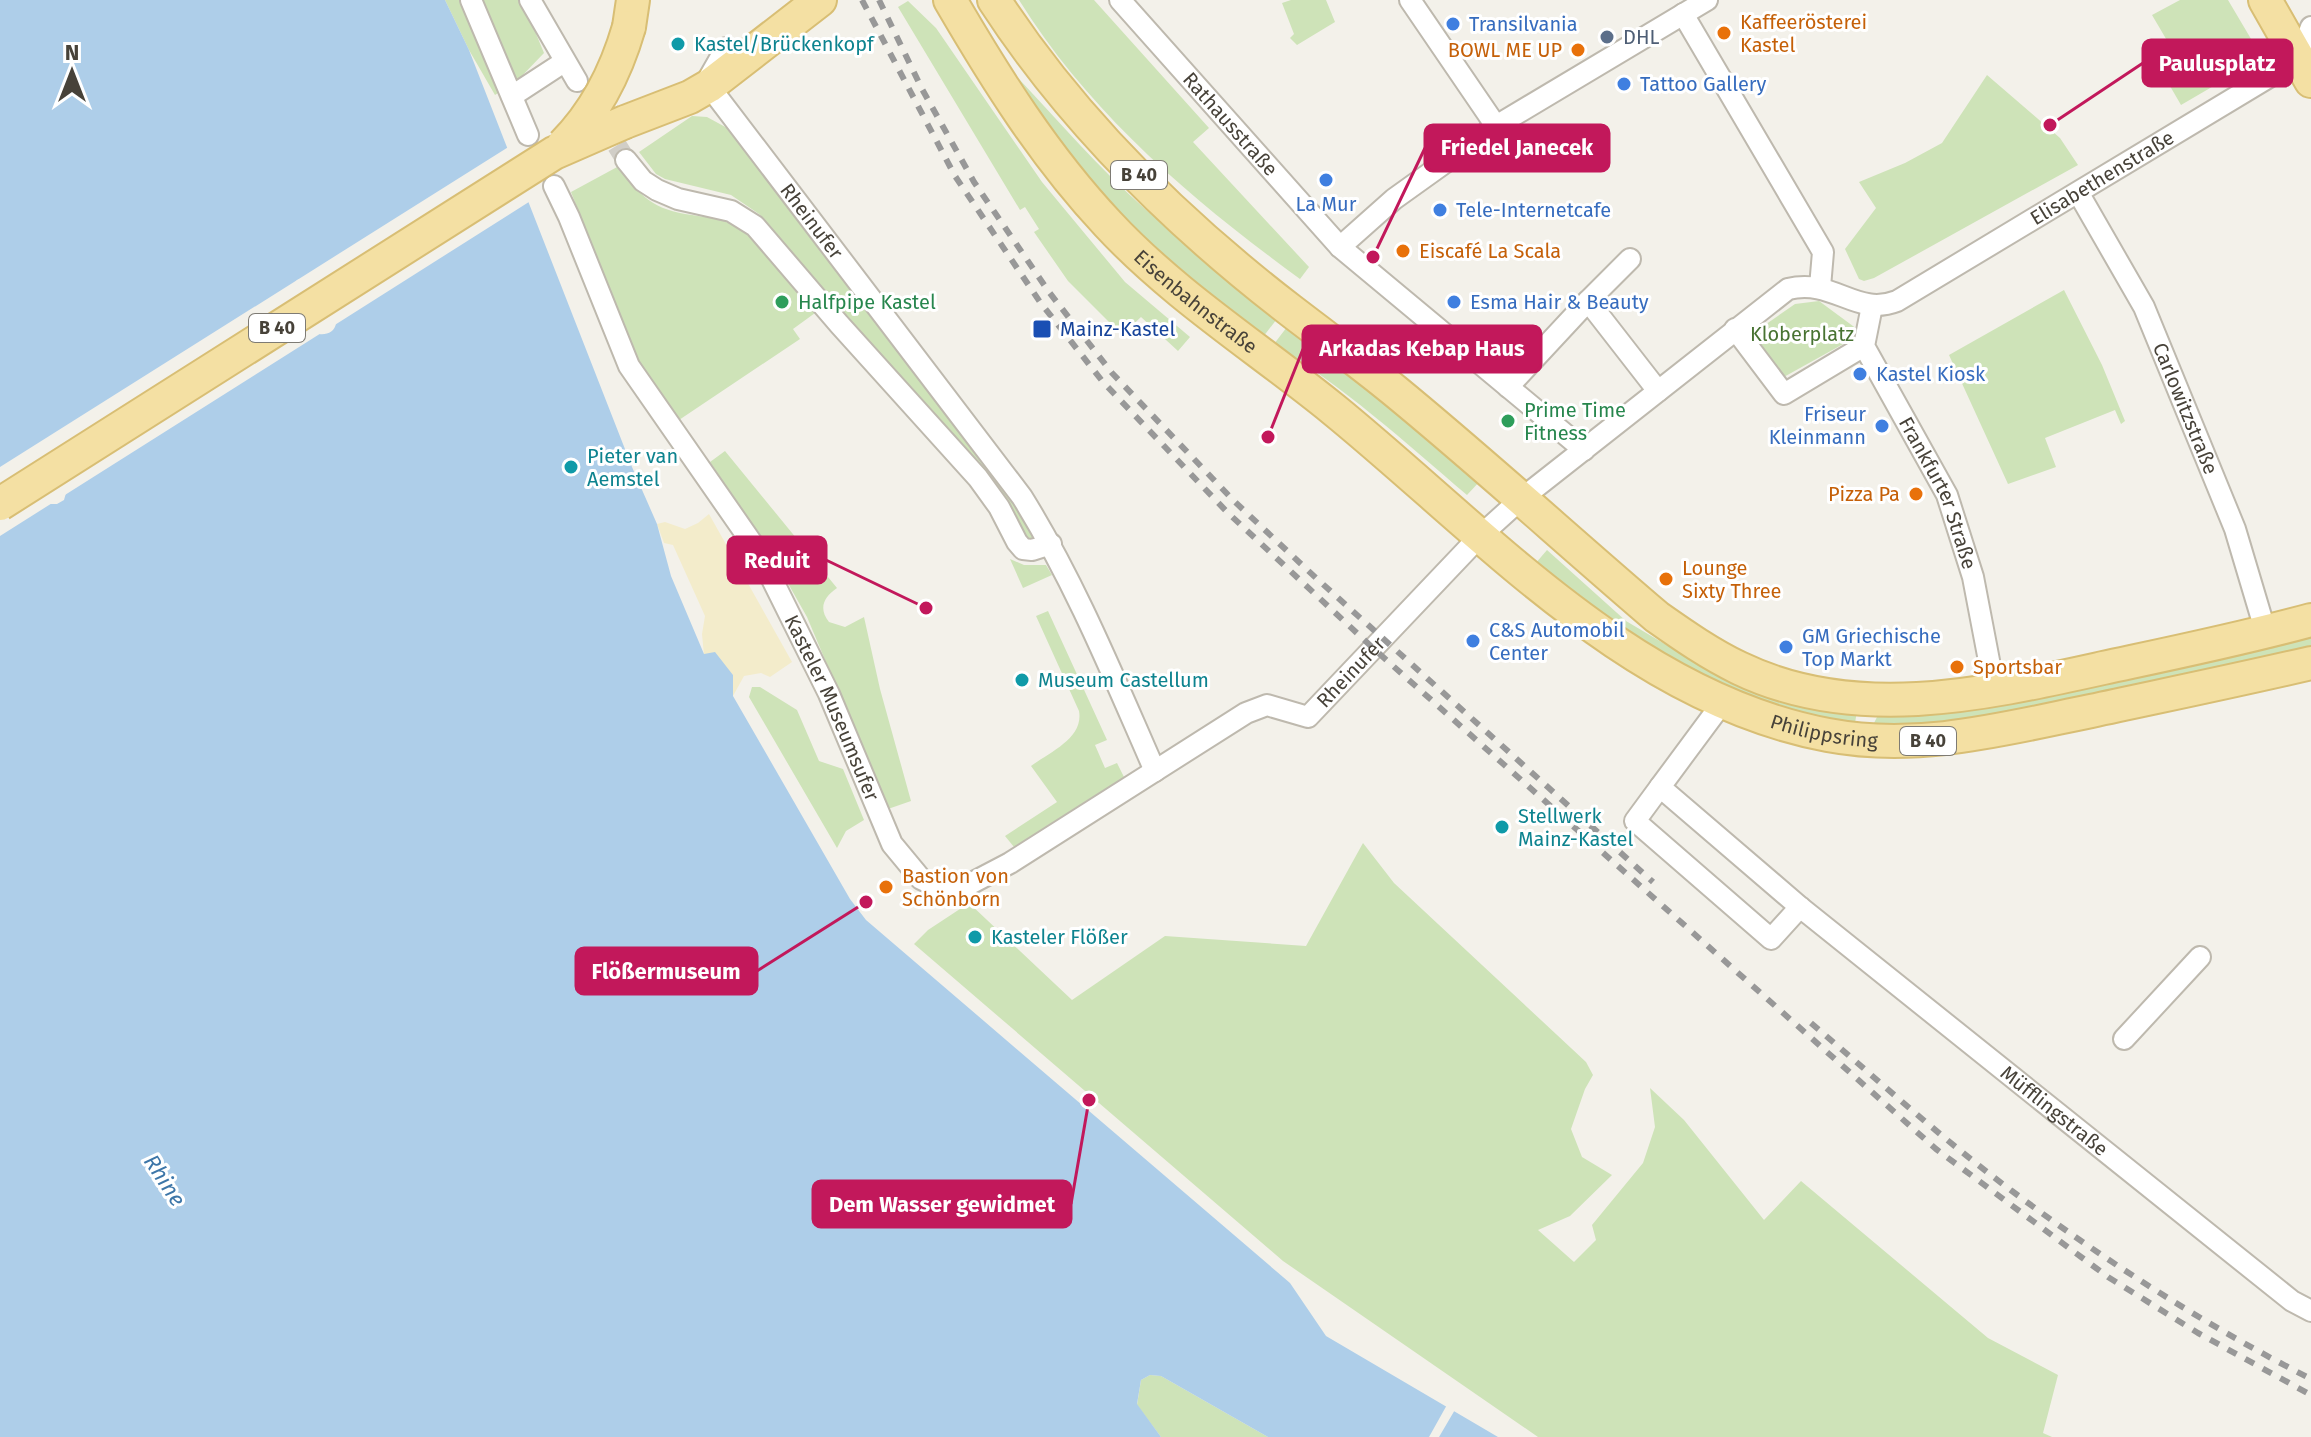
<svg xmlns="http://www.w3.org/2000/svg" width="2311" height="1437" viewBox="0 0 2311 1437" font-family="'Fira Sans',sans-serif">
  <rect width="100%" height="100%" fill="#f3f1ea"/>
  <!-- green -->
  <path fill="#cee3b8" d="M445,0H522L544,53L518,80L495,95L469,50Z
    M1019,0H1094L1209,128L1193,142L1309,267L1300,279C1192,200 1090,114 1019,0Z
    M1291,0H1326L1335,22L1297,45L1290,38L1294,34L1282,3Z
    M2180,0H2228L2257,49L2253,63L2181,105L2163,74L2167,72L2169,74L2182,66L2152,15Z
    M908,1L936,28L1042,182L1125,282L1190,337L1178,351L1141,317L1122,335L1068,281L1034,232L1039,229L1025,207L1020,210L898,7Z
    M1987,75L2060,138L2078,165L1874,278L1864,281L1859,279L1845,249L1876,208L1859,182L1905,163L1942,143Z
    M1019,79C1060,123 1099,168 1144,208C1187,246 1234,280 1280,315L1263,337L1194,287L1097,195L1015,83Z
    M692,116L707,117L729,129L1011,497L1035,535L1032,539L1025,538L885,360L759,214L731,195L665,179L656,174L639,152Z
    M619,166C640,197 654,210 692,215C704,217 718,218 729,223C762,239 791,284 815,313L793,329L800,339L679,420L653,385L634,353L571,192Z
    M2064,290L2102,365L2125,421L2121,424L2115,410L2045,438L2056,467L2008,484L1949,355Z
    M1819,301L1857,329L1854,338L1782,378L1749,336L1795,304Z
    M1290,323L1481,480L1467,495C1404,441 1344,387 1274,344Z
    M725,451L837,588C824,597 818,608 829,622L845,627L864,617L880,689L911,801L888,809L807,617L768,548L710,462Z
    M1547,550L1626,621L1712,672L1768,692L1857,711L1854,729L1812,723L1653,656L1535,564Z
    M1010,559L1024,565H1046L1052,575L1023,588Z
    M1048,611L1107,740L1095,745L1105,768L1117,763L1124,777L1014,847L1005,836L1057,802L1031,766C1050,752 1084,738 1079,711L1036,616Z
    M2311,631V652L1908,732L1873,725L1879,713Z
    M752,687H760L797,710L819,761L843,769L864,820L846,831L837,848L749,697Z
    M1363,843L1394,883L1586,1062L1593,1075L1585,1089L1571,1129L1582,1157L1612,1175L1570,1216L1538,1230L1574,1262L1596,1240L1592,1225L1643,1163L1655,1127L1650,1088L1684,1120L1764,1220L1801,1181L1988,1338L2058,1375L2043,1433L2052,1437H1538L1283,1261L914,944L928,930L969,903L1072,1000L1165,936L1306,946Z
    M1150,1375L1161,1376L1268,1437H1161L1137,1405L1141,1380Z"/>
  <!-- sand -->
  <path fill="#f3eccb" d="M709,514L792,662L770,677L761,673L744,676L733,696V675L704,655L702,634L705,616L673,545L664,543L657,524L665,522L685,529L698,523Z"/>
  <!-- water -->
  <path fill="#aecee9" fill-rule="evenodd" d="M0,0H445L469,50L632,467L657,524L671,576L704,654L715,652L733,675V696L850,899L866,920L1290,1283L1326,1336L1498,1437H1268L1161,1376L1150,1375L1141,1380L1137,1404L1161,1437H0ZM305,277L336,323C335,332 327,335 319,334L292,286L297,280ZM33,447L66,493L64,500L57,504H49L22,455Z"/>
  <!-- pier -->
  <path fill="#f3f1ea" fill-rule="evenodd" d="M510,146L532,200L330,328L332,324L306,282L299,283L295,289L321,330H326L0,536V467ZM36,452L62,494L55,501H52L25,458L29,453Z
    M1448,1403L1456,1408L1439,1437H1429Z"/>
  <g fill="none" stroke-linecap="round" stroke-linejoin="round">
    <!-- street-tunnel -->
    <path stroke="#d1cec7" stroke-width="20" stroke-dasharray="20 10" stroke-linecap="butt" d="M601,120L626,160"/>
    <defs>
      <g id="street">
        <path d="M471,0L528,135"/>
        <path d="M530,0L577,81"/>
        <path id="s1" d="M1120,0L1340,247L1584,450"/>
        <path d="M1410,0L1496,126"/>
        <path d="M1683,14L1823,252L1820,287"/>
        <path id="s2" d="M726,48L710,76L709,86L1022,497C1076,584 1114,678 1155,771"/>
        <path d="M512,96L564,62"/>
        <path d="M626,160L643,181L657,190L678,199L731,211L755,226L839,324L978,478L999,507L1017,542L1023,549L1032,550L1051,544"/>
        <path id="s3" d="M554,186L569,217L629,366L759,553L829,694L892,844L921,879L934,885L955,889L968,885L1010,863L1246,713L1267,705L1308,717L1480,536L1521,499L1788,289C1834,278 1856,317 1897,301L2299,59L2311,27"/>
        <path id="s4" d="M2079,194L2144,307L2235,529L2266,633"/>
        <path d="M1340,247L1394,199L1496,126L1707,0"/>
        <path d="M1588,301L1630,259"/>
        <path id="s5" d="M1872,306L1864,346L1947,495L1973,577L1995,692"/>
        <path d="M1735,329L1784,394L1864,346"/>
        <path d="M1508,387L1588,301L1658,391"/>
        <path id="s6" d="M1723,702L1660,787L1800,907L2292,1301L2311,1311"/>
        <path d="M1660,787L1635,821L1771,939L1800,907"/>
        <path d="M2124,1039L2200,957"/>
      </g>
      <g id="primary">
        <path id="s7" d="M950,0C996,79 1045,157 1108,224C1174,295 1258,348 1333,409C1483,531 1630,698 1828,735C1918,752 2003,729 2091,711C2165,695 2238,680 2311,663"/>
        <path d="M994,0C1072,120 1177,223 1290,310C1325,337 1361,363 1395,391C1484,464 1569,542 1657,617C1684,636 1710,654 1739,668C1855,724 1985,694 2103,668C2173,653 2242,639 2311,620"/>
        <path d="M2265,0L2311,81"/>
        <path d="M629,27L633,0"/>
        <path d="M625,122L690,97L709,86L820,0"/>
      </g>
    </defs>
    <!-- street casing -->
    <use href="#street" stroke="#beb9ae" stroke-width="24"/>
    <!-- primary casing -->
    <use href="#primary" stroke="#d8be74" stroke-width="36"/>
    <!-- street -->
    <use href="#street" stroke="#fff" stroke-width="20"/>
    <!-- primary -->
    <use href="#primary" stroke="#f4e0a3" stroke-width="32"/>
    <!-- rail -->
    <path stroke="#989898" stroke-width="6" stroke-dasharray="10 10" stroke-linecap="butt" d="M862,0L955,176L1040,302L1103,382L1227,512L1374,649L1936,1149L2108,1277L2198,1333L2311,1395
      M879,0L922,89L974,182L1049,292L1112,373L1234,501L1316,578L1653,882
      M1811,1023C1877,1079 1942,1139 2012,1191C2105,1261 2207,1326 2311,1379"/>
    <defs>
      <path id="primary-bridge" d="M563,145C596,112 616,72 629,27
        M0,504L554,153L625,122"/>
    </defs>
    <!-- primary-bridge casing -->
    <use href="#primary-bridge" stroke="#d8be74" stroke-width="36" stroke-linecap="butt"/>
    <!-- primary-bridge -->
    <use href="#primary-bridge" stroke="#f4e0a3" stroke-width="32"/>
  </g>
  <!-- markers -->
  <g fill="#3f7fe0" stroke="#fff" stroke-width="3">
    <circle cx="1453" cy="24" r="8"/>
    <circle cx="1624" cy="84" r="8"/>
    <circle cx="1326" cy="180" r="8"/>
    <circle cx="1440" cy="210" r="8"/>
    <circle cx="1454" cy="302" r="8"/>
    <circle cx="1860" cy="374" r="8"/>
    <circle cx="1882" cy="426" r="8"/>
    <circle cx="1473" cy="641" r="8"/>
    <circle cx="1786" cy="647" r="8"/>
  </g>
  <g fill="#e8710a" stroke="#fff" stroke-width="3">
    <circle cx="1724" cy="33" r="8"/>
    <circle cx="1578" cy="50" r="8"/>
    <circle cx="1403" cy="251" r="8"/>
    <circle cx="1916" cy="494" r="8"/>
    <circle cx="1666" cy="579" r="8"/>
    <circle cx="1957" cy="667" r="8"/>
    <circle cx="886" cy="887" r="8"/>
  </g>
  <circle fill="#5c6f8a" stroke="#fff" stroke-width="3" cx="1607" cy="37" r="8"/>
  <g fill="#0f9aa8" stroke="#fff" stroke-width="3">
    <circle cx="678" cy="44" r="8"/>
    <circle cx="571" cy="467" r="8"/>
    <circle cx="1022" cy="680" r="8"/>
    <circle cx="1502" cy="827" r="8"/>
    <circle cx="975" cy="937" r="8"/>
  </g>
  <g fill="#2e9e5b" stroke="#fff" stroke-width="3">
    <circle cx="782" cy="302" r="8"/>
    <circle cx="1508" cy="421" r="8"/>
  </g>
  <rect fill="#1a4fb4" stroke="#fff" stroke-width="3" x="1032" y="319" width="20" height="20" rx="4"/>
  <g text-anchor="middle" stroke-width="6" stroke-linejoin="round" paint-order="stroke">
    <!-- shield labels -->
    <g fill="#fff" stroke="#7e7b74" stroke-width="2">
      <rect x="1111" y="161" width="56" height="28" rx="6"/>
      <rect x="249" y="314" width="56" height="28" rx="6"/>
      <rect x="1900" y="727" width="56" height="28" rx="6"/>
    </g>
    <g font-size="18" font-weight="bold" fill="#474239">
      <text x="1139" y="181">B 40</text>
      <text x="277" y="334">B 40</text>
      <text x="1928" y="747">B 40</text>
    </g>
    <!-- food labels -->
    <g font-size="20" fill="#c56008" stroke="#fff" text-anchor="start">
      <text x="1740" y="29">Kaffeerösterei<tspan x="1740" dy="23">Kastel</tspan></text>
      <text x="1562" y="57" text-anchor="end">BOWL ME UP</text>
      <text x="1419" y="258">Eiscafé La Scala</text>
      <text x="1900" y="501" text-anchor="end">Pizza Pa</text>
      <text x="1682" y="575">Lounge<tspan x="1682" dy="23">Sixty Three</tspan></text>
      <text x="1973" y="674">Sportsbar</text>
      <text x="902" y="883">Bastion von<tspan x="902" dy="23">Schönborn</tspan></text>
    </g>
    <!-- shop labels -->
    <g font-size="20" fill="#366cbe" stroke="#fff" text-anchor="start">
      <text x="1469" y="31">Transilvania</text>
      <text x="1640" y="91">Tattoo Gallery</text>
      <text x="1326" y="211" text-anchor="middle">La Mur</text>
      <text x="1456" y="217">Tele-Internetcafe</text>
      <text x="1470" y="309">Esma Hair &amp; Beauty</text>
      <text x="1876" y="381">Kastel Kiosk</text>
      <text x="1866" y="421" text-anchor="end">Friseur<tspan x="1866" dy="23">Kleinmann</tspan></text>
      <text x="1489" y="637">C&amp;S Automobil<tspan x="1489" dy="23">Center</tspan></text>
      <text x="1802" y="643">GM Griechische<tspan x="1802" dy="23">Top Markt</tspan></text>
    </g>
    <!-- service labels -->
    <g font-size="20" fill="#4e5e75" stroke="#fff" text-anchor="start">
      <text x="1623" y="44">DHL</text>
    </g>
    <!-- culture labels -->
    <g font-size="20" fill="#0d838f" stroke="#fff" text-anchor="start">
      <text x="694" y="51">Kastel/Brückenkopf</text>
      <text x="587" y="463">Pieter van<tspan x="587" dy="23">Aemstel</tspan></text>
      <text x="1038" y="687">Museum Castellum</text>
      <text x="1518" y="823">Stellwerk<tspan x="1518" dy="23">Mainz-Kastel</tspan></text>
      <text x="991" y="944">Kasteler Flößer</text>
    </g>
    <!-- street labels -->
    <g font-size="20" fill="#474239" stroke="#fff">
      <text dy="7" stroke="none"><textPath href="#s1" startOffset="166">Rathausstraße</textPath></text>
      <text dy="7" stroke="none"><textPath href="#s3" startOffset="2226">Elisabethenstraße</textPath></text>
      <text dy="7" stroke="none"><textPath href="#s2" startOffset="212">Rheinufer</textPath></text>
      <text dy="7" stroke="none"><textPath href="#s7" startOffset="392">Eisenbahnstraße</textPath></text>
      <text dy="7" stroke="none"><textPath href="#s4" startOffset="240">Carlowitzstraße</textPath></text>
      <text dy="7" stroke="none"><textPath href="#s5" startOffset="206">Frankfurter Straße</textPath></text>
      <text dy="7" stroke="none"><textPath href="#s3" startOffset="1292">Rheinufer</textPath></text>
      <text dy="7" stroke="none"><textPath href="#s3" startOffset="594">Kasteler Museumsufer</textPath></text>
      <text dy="7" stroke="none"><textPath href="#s7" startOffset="1162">Philippsring</textPath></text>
      <text dy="7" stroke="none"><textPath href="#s6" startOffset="616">Müfflingstraße</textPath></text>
    </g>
    <!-- leisure labels -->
    <g font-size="20" fill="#27864d" stroke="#fff" text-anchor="start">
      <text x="798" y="309">Halfpipe Kastel</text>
      <text x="1524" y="417">Prime Time<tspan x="1524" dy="23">Fitness</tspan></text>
    </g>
    <!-- transit labels -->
    <g font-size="20" fill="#164399" stroke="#fff" text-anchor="start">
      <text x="1060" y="336">Mainz-Kastel</text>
    </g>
    <!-- park labels -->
    <g font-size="20" fill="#487332" stroke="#fff">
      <text x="1802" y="341">Kloberplatz</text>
    </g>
    <!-- water labels -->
    <g font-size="22" font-style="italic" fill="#3d76a8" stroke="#fff">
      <text transform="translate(165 1180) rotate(57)" y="8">Rhine</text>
    </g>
  </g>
  <!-- callouts -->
  <path fill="none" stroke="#c2185b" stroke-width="3" d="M2050 125L2143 63M1373 257L1425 148M1268 437L1303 349M926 608L826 560M866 902L757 971M1089 1100L1071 1204"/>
  <g fill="#c2185b" stroke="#fff" stroke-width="3">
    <circle cx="2050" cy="125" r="8"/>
    <circle cx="1373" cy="257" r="8"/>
    <circle cx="1268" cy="437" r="8"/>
    <circle cx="926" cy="608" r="8"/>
    <circle cx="866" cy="902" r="8"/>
    <circle cx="1089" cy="1100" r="8"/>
  </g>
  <g fill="#c2185b" stroke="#c2185b" stroke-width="3">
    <rect x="2143" y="40" width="149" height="46" rx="8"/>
    <rect x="1425" y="125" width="184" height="46" rx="8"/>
    <rect x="1303" y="326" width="238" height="46" rx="8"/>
    <rect x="728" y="537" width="98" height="46" rx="8"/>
    <rect x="576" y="948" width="181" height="46" rx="8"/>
    <rect x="813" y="1181" width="258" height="46" rx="8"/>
  </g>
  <g font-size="22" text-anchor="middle" font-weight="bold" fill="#fff">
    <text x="2217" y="71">Paulusplatz</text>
    <text x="1517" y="155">Friedel Janecek</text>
    <text x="1422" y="356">Arkadas Kebap Haus</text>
    <text x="777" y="568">Reduit</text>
    <text x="666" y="979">Flößermuseum</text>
    <text x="942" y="1212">Dem Wasser gewidmet</text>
  </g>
  <!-- north arrow -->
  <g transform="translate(72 72)" stroke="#ffffff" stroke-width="6" paint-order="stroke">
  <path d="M0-6L14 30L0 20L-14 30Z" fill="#474239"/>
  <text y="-12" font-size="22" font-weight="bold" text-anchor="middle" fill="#474239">N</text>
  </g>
</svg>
